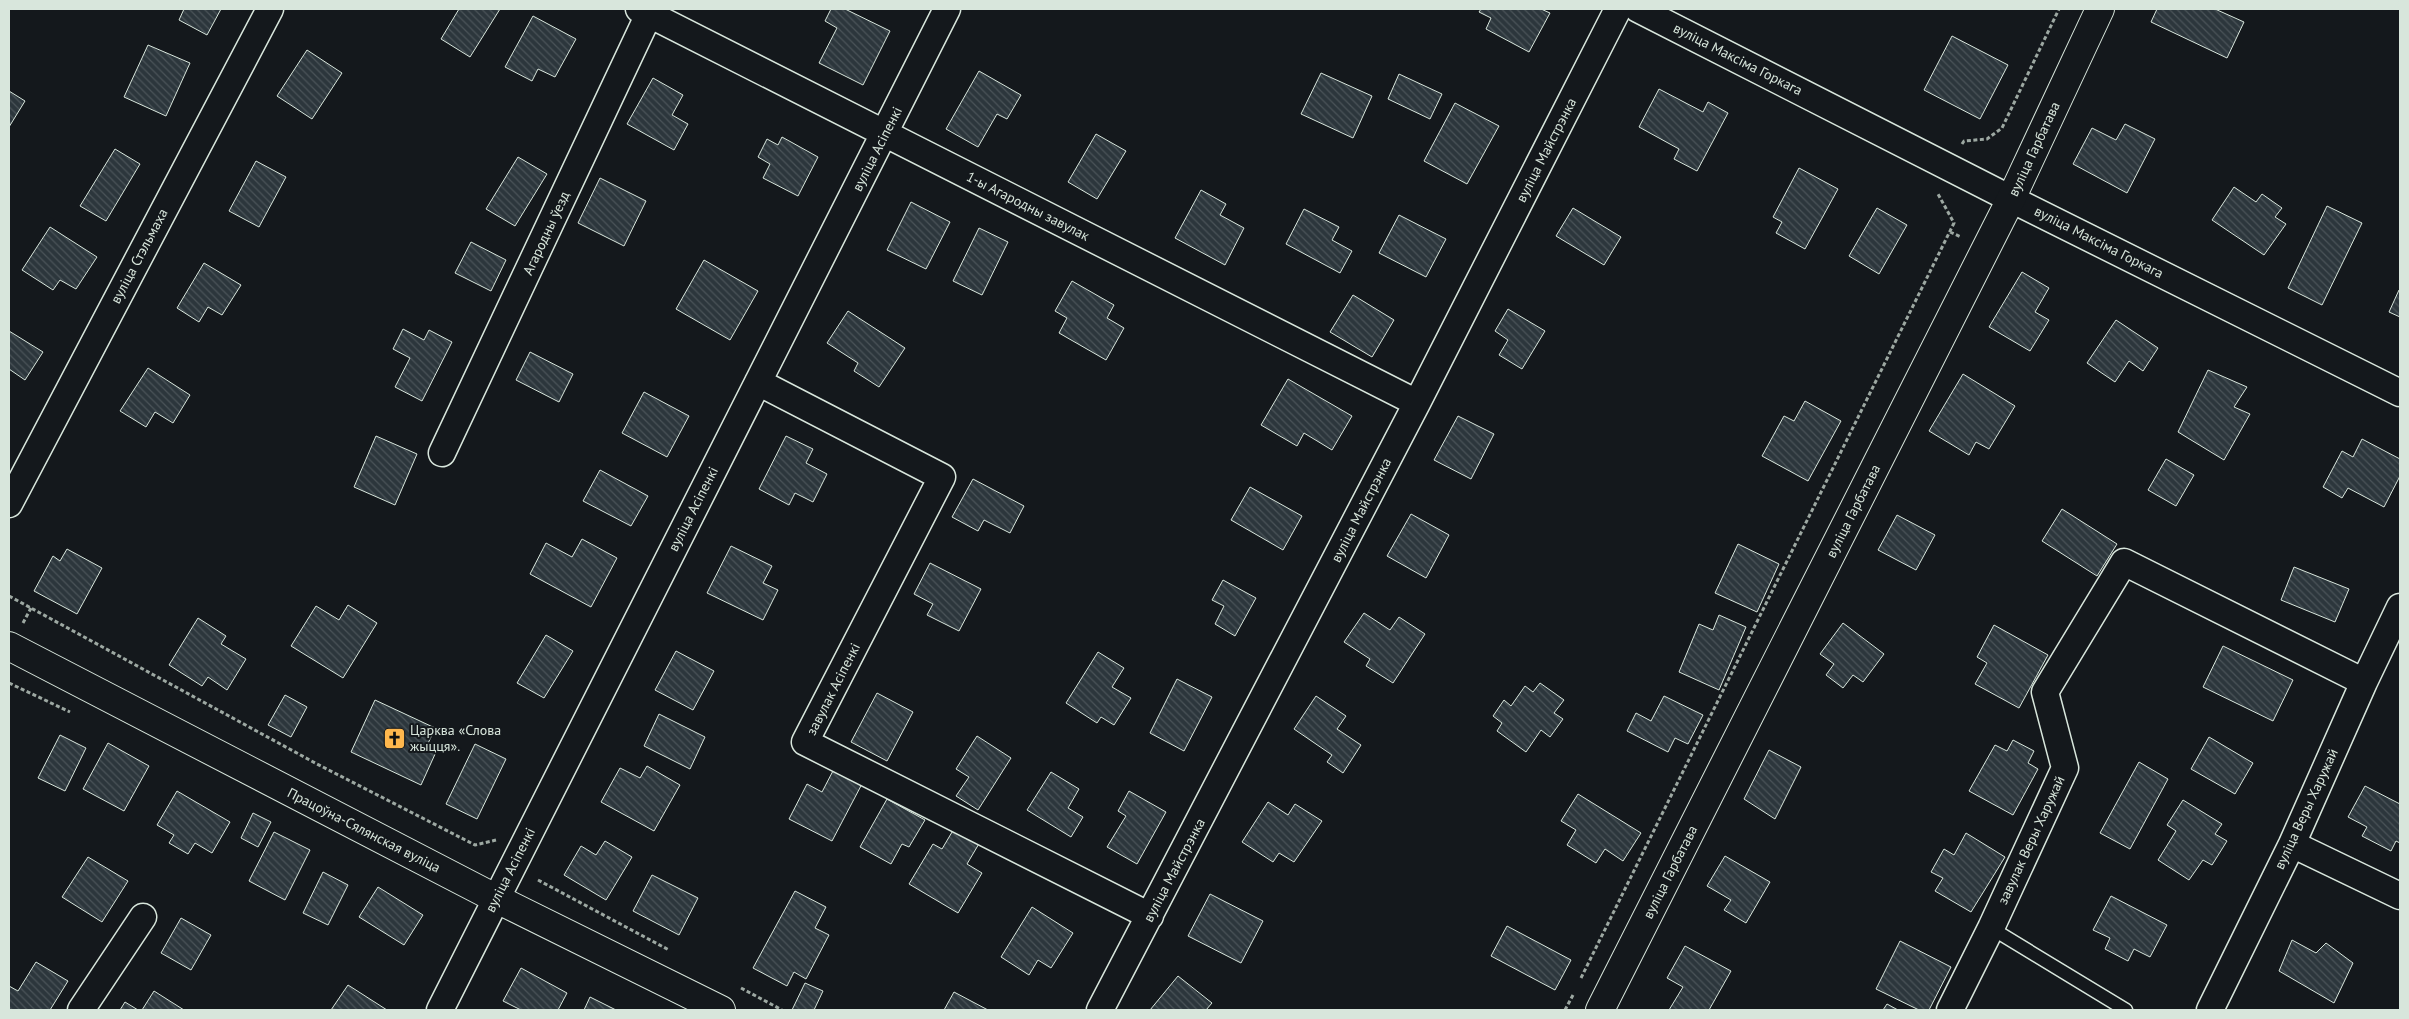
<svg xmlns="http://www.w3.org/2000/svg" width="2409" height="1019" viewBox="0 0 2409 1019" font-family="'PT Sans',sans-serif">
  <defs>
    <pattern id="building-back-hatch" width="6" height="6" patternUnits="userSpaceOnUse" patternTransform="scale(1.25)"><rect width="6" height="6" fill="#2c363c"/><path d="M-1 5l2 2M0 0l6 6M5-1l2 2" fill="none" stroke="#4a5358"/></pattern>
  </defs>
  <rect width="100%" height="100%" fill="#14181c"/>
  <!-- building -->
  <path fill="url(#building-back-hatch)" stroke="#d8e6dc" d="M184,9H221L207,35L179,20Z
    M459,9H500L470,57L441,39Z
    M831,9H845L890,31L863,85L819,63L837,28L825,21Z
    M1481,9H1541L1550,13L1529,52L1486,29L1491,18L1479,12Z
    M2157,9H2215L2244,22L2227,58L2151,22Z
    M533,16L576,39L555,77L538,69L532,81L505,67Z
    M1952,36L2008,65L1980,119L1924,90Z
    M148,45L190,63L166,116L124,97Z
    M307,50L342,73L312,119L277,96Z
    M979,71L1021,95L1007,119L997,114L978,147L946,129Z
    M1321,73L1372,96L1353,138L1301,114Z
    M1399,74L1442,94L1430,119L1388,99Z
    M653,78L683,95L672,115L688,124L674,150L627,124Z
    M1659,89L1703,112L1708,102L1728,113L1697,171L1674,159L1679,149L1639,127Z
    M9,91L25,101L9,127Z
    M1455,103L1499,126L1467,184L1424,161Z
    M2125,124L2155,139L2127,193L2073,164L2092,128L2116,140Z
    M1096,134L1126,151L1097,199L1068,182Z
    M782,137L818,157L798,196L763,178L770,164L758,157L767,139L778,145Z
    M115,149L140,164L106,221L80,206Z
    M518,157L547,174L515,226L486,209Z
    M256,161L286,177L259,227L229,211Z
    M1799,168L1838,189L1805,249L1776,233L1782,222L1773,217Z
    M600,178L646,201L624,246L578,223Z
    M2234,187L2256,202L2262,194L2282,208L2275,217L2286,224L2264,255L2212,220Z
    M1201,190L1226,204L1220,215L1244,228L1225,265L1175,238Z
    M911,202L950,222L926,269L887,250Z
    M2327,206L2362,223L2322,305L2288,288Z
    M1573,208L1621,237L1604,265L1556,236Z
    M1877,208L1907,225L1879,274L1849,256Z
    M1304,209L1339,227L1332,240L1352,251L1340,273L1286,244Z
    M1399,215L1446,239L1426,277L1379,253Z
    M50,227L97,257L76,289L60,280L53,290L22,270Z
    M979,228L1008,242L982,295L953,281Z
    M471,242L506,260L491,291L455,273Z
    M704,260L758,291L730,340L676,309Z
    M204,263L241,285L222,315L208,307L199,322L177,308Z
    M2022,272L2049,288L2035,312L2049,320L2030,351L1989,327Z
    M1072,281L1114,305L1107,318L1124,328L1106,360L1059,333L1067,318L1055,311Z
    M2399,290L2400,291V317L2389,312Z
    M1353,295L1394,320L1372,357L1330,332Z
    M1508,309L1545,331L1522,369L1499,355L1508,340L1495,331Z
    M848,311L905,348L879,387L854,371L858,363L827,343Z
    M2116,320L2158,348L2143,371L2129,361L2115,382L2087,363Z
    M403,329L424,340L429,330L452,342L422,401L395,387L410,358L393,349Z
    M9,331L43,352L25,380L9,369Z
    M530,352L573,374L559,402L516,380Z
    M148,368L190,395L173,423L155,412L146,427L120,411Z
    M2208,370L2247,387L2234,407L2250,414L2224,460L2178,432Z
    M1963,374L2015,406L1989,449L1976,442L1969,455L1929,431Z
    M1288,379L1352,416L1332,450L1304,433L1297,446L1261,425Z
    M644,392L689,416L667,457L622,433Z
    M1805,401L1841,421L1808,481L1762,456L1784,416L1794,421Z
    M1458,416L1494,434L1471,479L1434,460Z
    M376,436L417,454L395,505L354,487Z
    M786,436L813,449L806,463L827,474L813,502L795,493L789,505L759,489Z
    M2362,439L2400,459V476L2384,507L2348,488L2342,498L2323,487L2342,451L2353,457Z
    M2166,459L2194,475L2176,506L2148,490Z
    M600,470L648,496L631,526L583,501Z
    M973,479L1024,506L1010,533L984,520L978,531L952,517Z
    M1250,487L1302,516L1283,550L1231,520Z
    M2062,509L2117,544L2097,576L2042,541Z
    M1411,514L1449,535L1426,578L1387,556Z
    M1897,515L1935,535L1916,570L1878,550Z
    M582,539L617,558L591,607L530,574L546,543L572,557Z
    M1738,544L1779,564L1757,612L1715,593Z
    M731,546L772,566L763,583L778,590L763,620L707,593Z
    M67,549L102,568L77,614L34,591L53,556L60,561Z
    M930,563L981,589L959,631L927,615L933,604L914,594Z
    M2294,567L2349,589L2335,622L2281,600Z
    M1223,580L1256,598L1235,636L1215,624L1224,606L1212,600Z
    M348,605L377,623L343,678L291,646L316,606L339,620Z
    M1364,613L1390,630L1399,617L1425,634L1393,683L1366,666L1370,659L1344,642Z
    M1719,615L1746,627L1719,690L1679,672L1699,624L1713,630Z
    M198,618L226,636L221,644L246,659L227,690L208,677L202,686L169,665Z
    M1843,623L1884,654L1863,682L1853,675L1843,688L1826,675L1834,664L1820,654Z
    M1994,625L2048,655L2019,708L1975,684L1987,663L1977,657Z
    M546,635L573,651L544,698L517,683Z
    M2223,646L2293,680L2273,721L2203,687Z
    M676,651L714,671L693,710L655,690Z
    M1098,652L1124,668L1112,687L1131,698L1114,725L1101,717L1097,723L1066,703Z
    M1177,679L1212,697L1184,751L1150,733Z
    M1540,683L1564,700L1554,713L1563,719L1550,737L1541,730L1526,752L1497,731L1502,723L1493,716L1504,700L1511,706L1525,686L1533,692Z
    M877,693L913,712L887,761L851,742Z
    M285,695L307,707L291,737L268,725Z
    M1316,696L1346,716L1337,729L1361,745L1343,773L1327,762L1332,755L1294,729Z
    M1664,696L1703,715L1688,744L1675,738L1668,752L1627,731L1636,713L1651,721Z
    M375,700L435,728L426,748L436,752L421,785L351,752Z
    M659,714L705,737L690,769L644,746Z
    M60,735L86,748L65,791L38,778Z
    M977,736L1011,758L978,810L956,796L969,777L956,769Z
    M2209,737L2253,763L2235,794L2191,769Z
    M2013,740L2034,751L2028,763L2038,769L2013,815L1969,791L1995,745L2007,751Z
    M108,743L149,766L124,811L83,789Z
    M475,744L506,759L477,819L446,804Z
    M1769,750L1801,767L1775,819L1744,799Z
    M2139,762L2168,779L2130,849L2100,833Z
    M647,766L680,785L654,831L601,802L620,768L640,778Z
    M835,767L863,782L832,841L789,819L807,784L822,792Z
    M1051,772L1079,789L1068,808L1083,817L1071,837L1027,810Z
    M2365,786L2400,804V843L2396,841L2391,851L2362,836L2367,827L2348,817Z
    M177,791L230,822L212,853L195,843L188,854L169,843L174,835L157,825Z
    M1129,791L1166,812L1137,864L1107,847L1126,816L1118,811Z
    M1578,794L1641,833L1623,861L1605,849L1596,863L1567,845L1576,830L1561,821Z
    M887,799L925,820L909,847L902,844L891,864L860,847Z
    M2183,800L2222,824L2215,834L2227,841L2212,865L2203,860L2189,880L2158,860L2176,831L2167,825Z
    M1268,802L1288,815L1295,804L1322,821L1294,862L1279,853L1273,862L1242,842Z
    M253,813L271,822L258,847L241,838Z
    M955,827L980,842L967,864L982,873L958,913L909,884L933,844L942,849Z
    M274,832L310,850L285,900L249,881Z
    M1966,833L2005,857L1971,912L1935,891L1943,878L1931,872L1944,849L1954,855Z
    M605,841L632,857L606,900L564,875L581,846L596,855Z
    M1725,856L1770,882L1746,923L1724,910L1731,900L1707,886Z
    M88,857L128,881L102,922L62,897Z
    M323,872L348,885L328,925L303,913Z
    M652,875L698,898L679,935L633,911Z
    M378,887L423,915L404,945L359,917Z
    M795,891L826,907L815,928L829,935L806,979L794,972L787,986L753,968Z
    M1210,894L1263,921L1241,963L1188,936Z
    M2111,896L2167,925L2150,957L2134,949L2128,961L2105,949L2110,938L2093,930Z
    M1032,907L1073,933L1051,968L1038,960L1029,975L1001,957Z
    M181,918L211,935L191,970L161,953Z
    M1507,926L1571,960L1555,990L1491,956Z
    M2292,940L2316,953L2326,943L2353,963L2334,1003L2279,971Z
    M1900,941L1951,967L1929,1010H1919L1876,989Z
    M1685,946L1731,971L1709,1010H1669L1683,987L1667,978Z
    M36,962L68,981L50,1010H9V986L18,991Z
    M521,968L567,993L558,1010H521L503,1001Z
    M1178,976L1212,1003L1206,1010H1150Z
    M805,983L823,991L814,1010H792Z
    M348,985L387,1010H331Z
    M154,991L184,1010H142Z
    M954,992L988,1010H944Z
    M590,997L616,1010H584Z
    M125,1002L138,1010H120Z
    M1887,1004L1898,1010H1883Z"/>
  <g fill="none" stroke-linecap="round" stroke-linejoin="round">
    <defs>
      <path id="lane" d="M1991,928L2126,1010"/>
      <path id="street" d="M639,9L1417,403
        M1638,9L2011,199L2400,393
        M758,382L942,477L805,742L1150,916
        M442,453L649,14
        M9,504L270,9
        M2292,844L2400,896
        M81,1010L143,917
        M440,1010L947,9
        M1100,1010L1417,403L1618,9
        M1950,1010L1991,928L2065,768L2045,692L2124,562L2364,682
        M2210,1010L2292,844L2364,682L2400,607"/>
      <path id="secondary" d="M1600,1010L2011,199L2100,9"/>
      <path id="primary" d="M9,646L495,898L721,1010"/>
    </defs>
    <!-- lane casing -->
    <use href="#lane" stroke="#d8e6dc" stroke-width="15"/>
    <!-- street casing -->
    <use href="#street" stroke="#d8e6dc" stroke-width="29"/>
    <!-- secondary casing -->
    <use href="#secondary" stroke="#d8e6dc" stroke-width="30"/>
    <!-- primary casing -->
    <use href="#primary" stroke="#d8e6dc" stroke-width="30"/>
    <!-- path -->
    <path stroke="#9da8a2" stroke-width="3" stroke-dasharray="4 2.5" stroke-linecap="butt" d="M1962,144L1964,141L1987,139L2002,128L2059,9
      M1950,232L1961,237
      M9,596L317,764L475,845L496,840
      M23,623L31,608
      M9,683L70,712
      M538,880L669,950
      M1581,978L1954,223L1938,194
      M741,988L782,1010
      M1565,1010L1573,995"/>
    <!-- lane -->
    <use href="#lane" stroke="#14181c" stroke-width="12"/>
    <!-- street -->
    <use href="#street" stroke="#14181c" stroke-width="26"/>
    <!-- secondary -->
    <use href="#secondary" stroke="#14181c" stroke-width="28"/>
    <!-- primary -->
    <use href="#primary" stroke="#14181c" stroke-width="28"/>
  </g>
  <!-- icons -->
  <defs>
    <symbol id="church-square" viewBox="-11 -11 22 22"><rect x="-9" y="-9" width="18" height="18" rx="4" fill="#ffb74d" stroke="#14181c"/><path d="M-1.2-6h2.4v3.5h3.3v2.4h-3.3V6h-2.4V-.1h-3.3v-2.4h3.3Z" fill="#111"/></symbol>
  </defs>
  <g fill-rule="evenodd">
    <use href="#church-square" x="382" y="726" width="25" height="25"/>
  </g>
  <g text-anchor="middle" stroke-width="4" stroke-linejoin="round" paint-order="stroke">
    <!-- street labels -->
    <g font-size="14" fill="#d8e6dc" stroke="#14181c">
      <text transform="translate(1738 59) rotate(27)" y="5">вуліца Максіма Горкага</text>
      <text transform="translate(877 149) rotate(-63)" y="5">вуліца Асіпенкі</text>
      <text transform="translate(2034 149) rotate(-65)" y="5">вуліца Гарбатава</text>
      <text transform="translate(1546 150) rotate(-63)" y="5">вуліца Майстрэнка</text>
      <text transform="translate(1028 206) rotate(27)" y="5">1-ы Агародны завулак</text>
      <text transform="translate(546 233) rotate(-65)" y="5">Агародны ўезд</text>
      <text transform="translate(2099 242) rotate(27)" y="5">вуліца Максіма Горкага</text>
      <text transform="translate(139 256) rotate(-62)" y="5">вуліца Стэльмаха</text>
      <text transform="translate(693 509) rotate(-63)" y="5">вуліца Асіпенкі</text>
      <text transform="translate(1361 510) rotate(-63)" y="5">вуліца Майстрэнка</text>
      <text transform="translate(1853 511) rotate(-63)" y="5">вуліца Гарбатава</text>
      <text transform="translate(833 689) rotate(-63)" y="5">завулак Асіпенкі</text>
      <text transform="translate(2306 809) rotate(-65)" y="5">вуліца Веры Харужай</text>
      <text transform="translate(364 830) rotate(27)" y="5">Працоўна-Сялянская вуліца</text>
      <text transform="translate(2031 840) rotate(-65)" y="5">завулак Веры Харужай</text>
      <text transform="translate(510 870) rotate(-63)" y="5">вуліца Асіпенкі</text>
      <text transform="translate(1174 870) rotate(-62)" y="5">вуліца Майстрэнка</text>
      <text transform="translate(1670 872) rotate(-63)" y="5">вуліца Гарбатава</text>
    </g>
    <!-- poi labels -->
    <g font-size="14" fill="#d8e6dc" stroke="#14181c" text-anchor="start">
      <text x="410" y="735">Царква «Слова<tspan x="410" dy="16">жыцця».</tspan></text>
    </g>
  </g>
  <!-- border -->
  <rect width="2409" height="1019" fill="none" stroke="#d8e6dc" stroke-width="20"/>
</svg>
